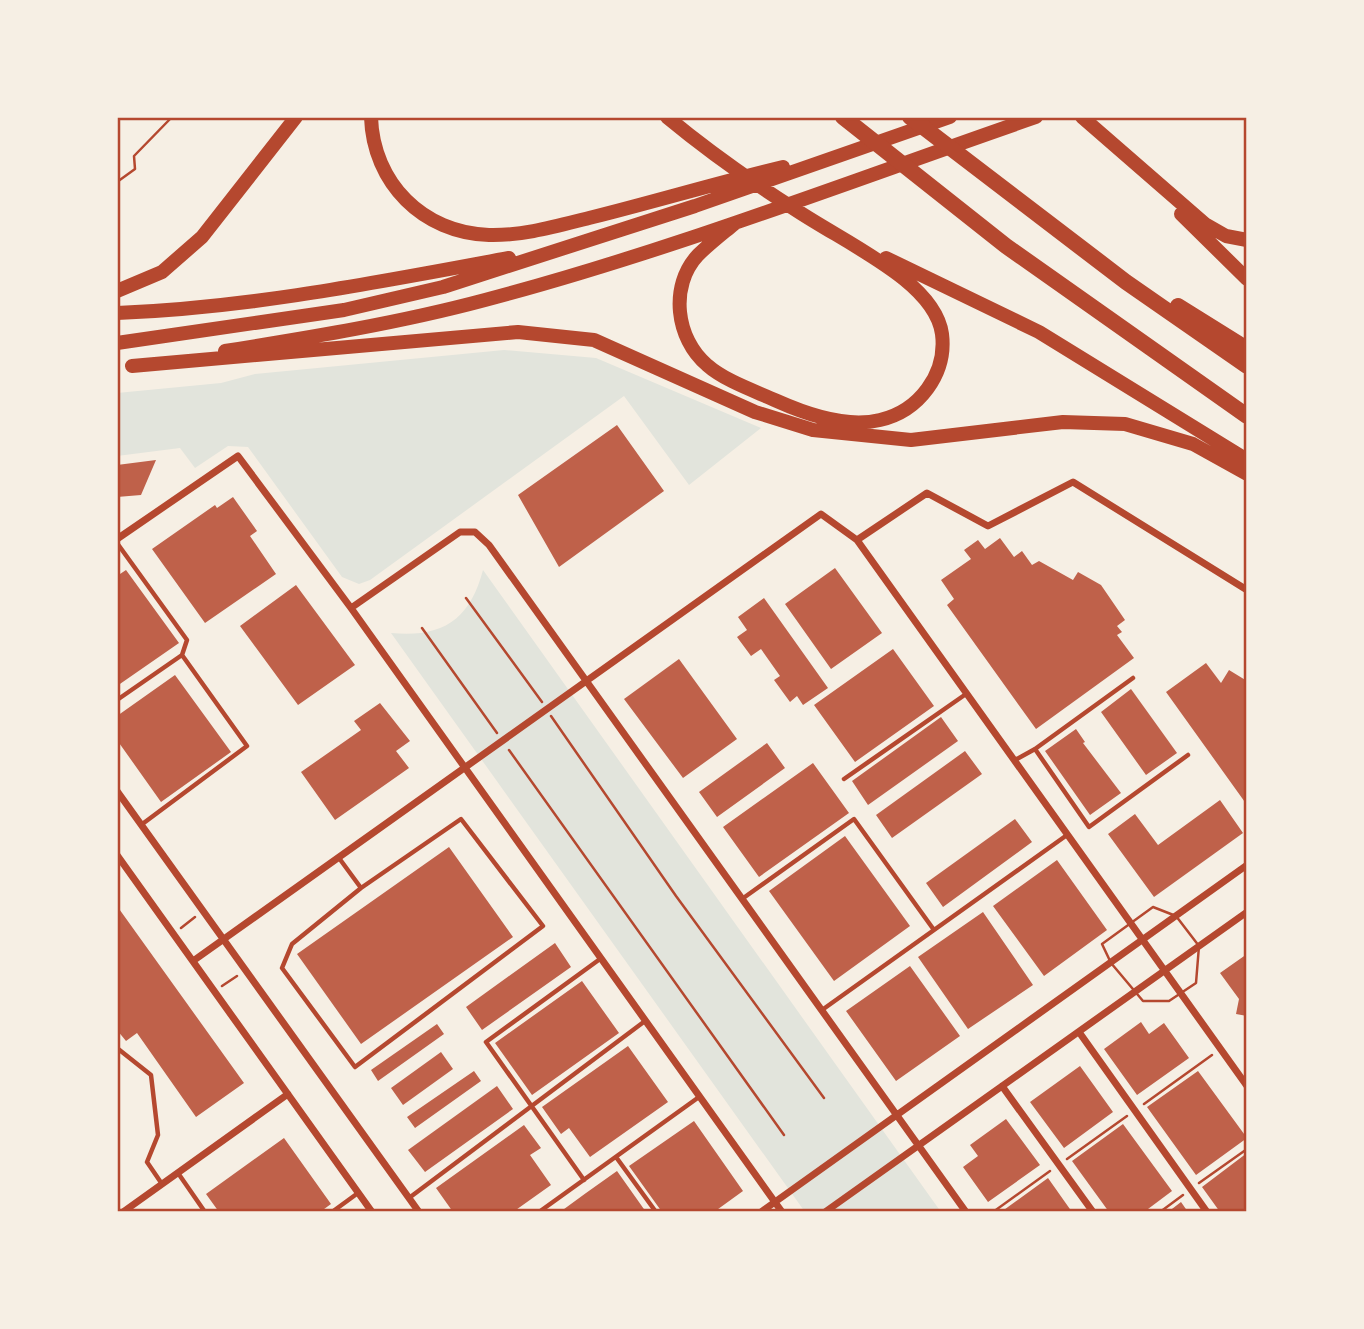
<svg xmlns="http://www.w3.org/2000/svg" width="1364" height="1329" viewBox="0 0 1364 1329" font-family="'Alegreya Sans',sans-serif">
  <rect width="100%" height="100%" fill="#f6efe4"/>
  <!-- green -->
  <path fill="#e2e4dc" d="M504,350L596,358L761,428L689,485L624,396L370,580L359,584L342,577L248,447L228,446L195,468L180,448L117,456V393L221,383L255,374Z
    M483,570L941,1212H805L391,633C442,638 470,620 483,570Z"/>
  <!-- building -->
  <path fill="#bf614a" d="M617,425L664,491L559,567L518,495Z
    M156,460L141,495L117,497V465Z
    M233,497L257,531L250,536L276,574L205,623L152,549L215,505L217,508Z
    M1000,538L1014,557L1022,551L1032,565L1039,561L1073,580L1078,572L1101,585L1125,620L1117,626L1122,632L1117,635L1134,658L1036,729L947,605L954,599L941,580L971,559L964,550L978,540L985,549Z
    M835,568L882,633L831,669L785,604Z
    M126,570L179,643L117,686V576Z
    M296,585L355,665L298,705L240,626Z
    M764,598L828,688L803,705L797,696L790,702L774,680L780,676L761,649L751,656L737,637L747,630L738,617Z
    M893,649L934,706L855,762L814,705Z
    M679,659L737,739L683,778L624,699Z
    M1206,663L1221,683L1229,670L1247,681V805L1166,692Z
    M175,675L231,752L161,802L117,740V716Z
    M1131,689L1177,753L1146,775L1101,712Z
    M380,703L410,741L396,751L409,768L335,820L301,772L361,730L354,721Z
    M941,717L958,741L868,805L852,781Z
    M1076,729L1085,742L1083,743L1121,793L1090,815L1045,751Z
    M767,743L785,768L717,817L699,792Z
    M965,751L982,774L892,838L876,815Z
    M813,763L849,813L759,877L723,827Z
    M1220,800L1243,833L1154,897L1108,834L1135,814L1158,845Z
    M1015,819L1032,842L943,907L926,883Z
    M845,836L910,926L834,981L769,891Z
    M449,847L513,937L361,1044L297,954Z
    M1057,860L1107,930L1044,976L993,906Z
    M117,906L244,1083L196,1117L137,1033L126,1041L117,1030Z
    M983,912L1033,985L968,1029L918,957Z
    M555,943L571,967L482,1030L466,1007Z
    M1247,954V1016L1236,1014L1239,999L1220,973Z
    M910,966L960,1036L896,1081L846,1011Z
    M582,981L619,1033L532,1095L495,1043Z
    M1141,1022L1149,1034L1164,1023L1189,1058L1137,1095L1104,1049Z
    M437,1024L444,1034L378,1081L371,1070Z
    M628,1046L668,1102L590,1157L569,1128L561,1134L542,1107Z
    M441,1052L453,1069L403,1105L391,1088Z
    M1080,1066L1113,1112L1064,1148L1030,1102Z
    M474,1071L481,1081L415,1128L407,1117Z
    M1198,1071L1247,1138L1196,1175L1147,1107Z
    M497,1086L513,1109L425,1172L408,1150Z
    M1006,1119L1040,1165L988,1202L963,1167L978,1156L970,1145Z
    M694,1121L743,1191L714,1212H662L629,1166Z
    M1123,1124L1172,1191L1144,1212H1109L1072,1161Z
    M524,1125L541,1148L530,1155L551,1185L513,1212H453L436,1188Z
    M284,1138L331,1204L320,1212H219L206,1194Z
    M1247,1153V1212H1220L1202,1187Z
    M617,1171L646,1212H560L586,1193Z
    M1048,1178L1072,1212H1001Z
    M1181,1202L1188,1212H1168Z"/>
  <g fill="none" stroke-linecap="round" stroke-linejoin="round">
    <!-- path -->
    <path stroke="#b5482f" stroke-width="2.5" d="M117,182L135,169L134,156L172,117
      M466,598L542,702
      M422,628L497,733
      M551,716L676,896L824,1098
      M509,750L784,1135
      M1153,907L1176,916L1199,946L1196,983L1169,1001H1143L1111,963L1102,944Z
      M181,928L195,917
      M222,986L237,976
      M1144,1104L1212,1055
      M1067,1159L1127,1116
      M1199,1183L1247,1149
      M993,1212L1050,1171
      M1160,1212L1183,1195"/>
    <!-- service -->
    <path stroke="#b5482f" stroke-width="4.5" d="M117,543L187,640L182,655L247,746L141,825
      M117,700L182,655
      M1035,749L1089,827L1188,755
      M1015,760L1035,749L1133,678
      M844,779L966,694
      M461,819L543,926L355,1067L282,968L292,944L361,888Z
      M339,858L361,888
      M742,899L854,819L934,930
      M822,1010L1067,835
      M117,1048L151,1075L158,1135L147,1162L162,1184
      M616,1157L656,1212
      M178,1173L205,1212
      M584,1180L486,1042L600,959
      M409,1198L645,1021
      M332,1212L358,1193
      M539,1212L699,1097"/>
    <!-- minor -->
    <path stroke="#b5482f" stroke-width="7" d="M117,539L238,456L351,608L782,1212
      M857,540L927,493L988,526L1073,482L1247,590
      M351,608L460,532H475L489,545L966,1212
      M117,791L419,1212
      M117,855L372,1212
      M193,961L821,514L857,540L1247,1086
      M1079,1032L1207,1212
      M1002,1086L1093,1212
      M123,1212L288,1094
      M761,1212L1247,865
      M825,1212L1247,912"/>
    <!-- trunk -->
    <path stroke="#b5482f" stroke-width="14" d="M371,117C373,183 423,233 489,235C524,236 560,225 593,217C657,201 720,182 783,167
      M667,117C708,151 752,182 796,210C831,233 870,252 904,279C920,292 939,312 942,334C947,374 919,411 880,420C848,428 806,414 777,401C755,391 725,381 707,365C676,339 669,286 698,255C709,244 722,234 734,224
      M1082,117L1205,224L1226,236L1247,240
      M1181,214L1247,279
      M886,258L1039,332L1247,460
      M117,291L162,272L202,237L296,117
      M117,313C249,308 379,282 509,258
      M117,343L344,310L443,287L695,206L950,117
      M225,351C312,337 399,323 485,300C671,251 853,180 1036,117
      M132,366L518,332L594,340L755,412L813,430L911,440L1063,422L1125,424L1193,444L1247,474"/>
    <!-- motorway -->
    <path stroke="#b5482f" stroke-width="16" d="M843,117L1006,246L1247,416
      M910,117L1126,282L1247,366
      M1178,306L1247,349"/>
  </g>
  <!-- border -->
  <rect width="1364" height="1329" fill="none" stroke="#f6efe4" stroke-width="238"/>
  <rect x="119" y="119" width="1126" height="1091" fill="none" stroke="#b5482f" stroke-width="2.5"/>
</svg>
